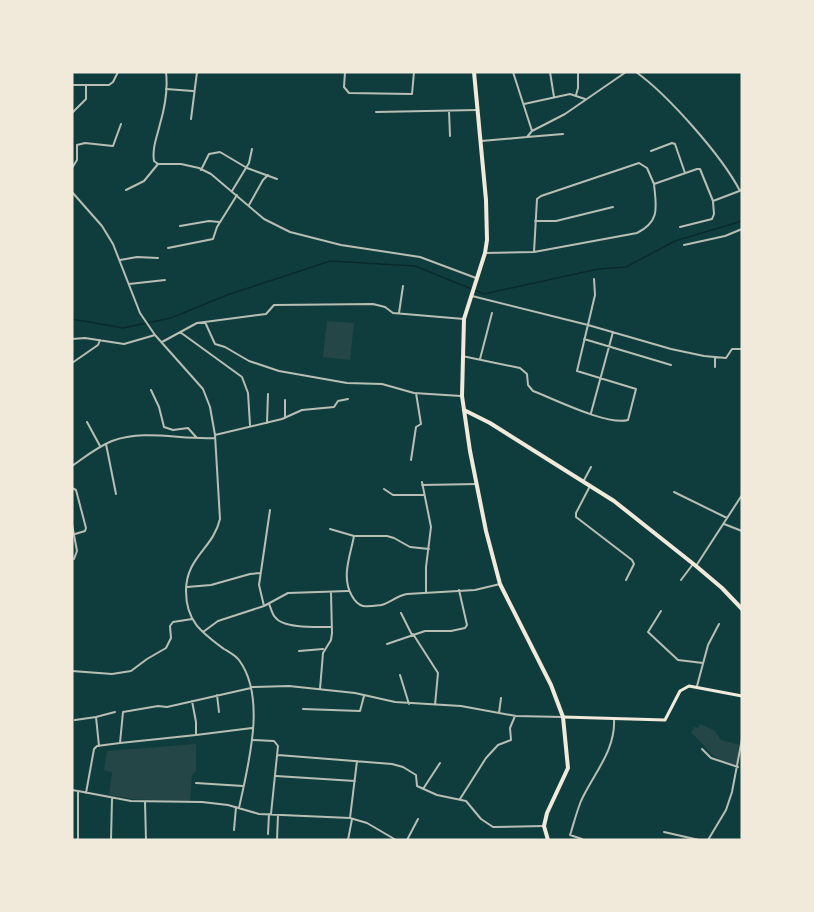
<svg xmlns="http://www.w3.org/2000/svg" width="814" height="912" viewBox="0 0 814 912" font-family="Merriweather,serif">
  <rect width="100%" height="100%" fill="#0f3d3e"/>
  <!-- green -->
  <path fill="#244646" d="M327,321L354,323L350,360L323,357Z
    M700,724L714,730L721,740L739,745L737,765C706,758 711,749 691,733L694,727L698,728Z
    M196,744V771L192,775L190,802L133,799L109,795L112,772L104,770L107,751Z"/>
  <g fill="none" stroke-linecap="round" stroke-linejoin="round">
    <!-- stream -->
    <path stroke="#0a2a2b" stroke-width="1.5" d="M72,319L123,328L171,318L227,295L330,261L415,266L484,294L598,269L626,267L675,241L742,221"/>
    <!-- minor -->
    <path stroke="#b8beb3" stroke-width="2" d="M345,72L344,87L349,93L412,94L414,72
      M513,72L532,131
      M550,72L554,97
      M636,72C668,95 722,156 740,191
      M72,85H109L113,82L118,72
      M166,89L193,91
      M576,95L578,88V72
      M524,104L570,94L585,99
      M449,111L450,136
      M376,112L477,110
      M72,113L86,99V86
      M191,119L197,72
      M72,137V138
      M527,137L563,134
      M481,141L527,137L532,131L565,114L626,72
      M651,151L672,143L675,144L685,173
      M72,168L77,160V145L85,143L113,146L121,124
      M201,170L209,154L220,152L247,168L277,179
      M126,190L144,181L158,164
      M232,191L249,163L252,149
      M72,192L102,226L113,244L140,313L155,335L203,389L210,407L215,435L220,519C213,549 186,557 186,591C186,621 201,632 224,649C229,652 235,655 239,660C267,698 248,765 239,808
      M249,205L263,180L268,175
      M535,221H556L613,207
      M180,226L209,221L219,222
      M680,227L712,219L714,214L713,202
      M684,245L725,236L742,229
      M168,248L213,239L217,227L237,195
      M534,252L537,199L541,196L639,163L647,168L654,184
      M485,253L534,252L637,233C661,221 656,206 654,184L697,169H700L713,201L742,190
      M120,260L137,257L158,258
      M129,284L165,280
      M472,296L588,325L671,349L704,356L726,358L732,349H742
      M399,313L403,286
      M205,322L215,344L225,347L249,361L279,371L347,383L382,384L414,393L461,396
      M180,332L242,377L248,393L250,425
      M72,339L85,338L124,344L155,335
      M584,339L671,365
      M162,342L197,323L266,314L274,305L373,304L385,307L393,313L464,319
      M462,356L520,368L527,374L528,385L533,391C554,399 608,426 628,420L636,389L577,371L595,295L594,279
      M480,359L492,313
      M72,363L98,345L100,340
      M715,367V357
      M151,390L159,407L164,427L173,430L188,428L196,437
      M591,413L613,332
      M285,418V400
      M87,422L100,446
      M267,423L268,394
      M215,435L282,419L302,410L334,407L338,401L348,399
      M106,444L116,494
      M411,460L416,427L421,424L416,393
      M72,466C85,457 97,447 112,441C145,429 180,440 215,438
      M422,482L431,527L426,567V592
      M583,482L591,467
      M422,485L477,484
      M590,486L576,513V517L632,560L634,564L626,580
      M72,488L76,490L86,528L85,531L75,534
      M384,489L393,495H424
      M674,492L727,518
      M72,524L77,551L74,559
      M724,524L742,531
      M330,529L354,536
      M429,549L410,547L394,538L387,536H354C350,557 341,577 352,596C359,609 367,607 381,605C390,603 396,596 407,594L475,590L500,584
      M696,566L742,495
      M681,580L693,564
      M187,587L211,585L250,574L260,573
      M269,604C271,608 272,614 275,617C283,629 318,627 331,627
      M264,606L259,585L270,510
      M661,611L648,632L678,660L703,663
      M401,613L412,635
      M203,632L218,621L264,606L288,593L348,591
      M413,634L438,673L435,705
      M387,644L425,631H451L465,628L467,625L459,590
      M299,651L323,649
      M72,671L112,674L131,671L147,659L166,648L171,638L170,626L173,622L192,619
      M400,675L409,704
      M697,686L708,645L719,624
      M252,687L289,686L355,693L395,702L461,706L516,716L563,717
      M320,689L323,653L331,640L332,633L331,593
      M217,695L219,712
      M303,709L360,711L364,696
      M499,713L501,698
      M96,717L115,712
      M75,720L96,717L99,746
      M196,735L252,728
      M253,740L274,741L278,746L271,814
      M120,743L196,735V722L192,701
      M702,749L711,758L738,767
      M278,755L392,764L403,767L416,775L417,786L437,795L466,801L481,819L493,827L544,826
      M276,776L355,781
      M196,783L243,786
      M423,789L440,763
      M72,790L78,791
      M86,793L94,749L97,746L120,743L123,712L158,706L167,707L251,688
      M460,799L486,758L498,745L511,740L510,728L515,716
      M145,802L146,840
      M350,818L357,761
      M234,830L236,807
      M664,832L699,840
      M268,834L269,814
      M582,839L570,835L571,832C574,822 577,811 581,801C594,773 616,750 614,718
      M78,840V791L131,801L202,802L228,805L259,814L350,818L367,823L396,840
      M111,840L112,799
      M277,840L278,815
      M348,840L352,819
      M407,840L418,819
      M708,840L726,810L732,792L742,739"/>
    <!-- tertiary -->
    <path stroke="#b8beb3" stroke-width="2" d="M166,72C168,89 165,107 160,124C157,137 152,148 154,161L158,164H181L199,168L211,174L264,219L290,232L341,245L420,257L476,278"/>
    <!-- secondary -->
    <path stroke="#f1e9da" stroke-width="3" d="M563,717L665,720L680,691L689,686L742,696"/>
    <!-- trunk -->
    <path stroke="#f1e9da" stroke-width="4" d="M474,72L486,200L487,240L485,253L464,319L462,396L470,451L486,531L500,584L551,685L563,717L568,768L547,813L544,826L548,840
      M464,410L490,423L614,501L696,566L722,588L742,609"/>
  </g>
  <!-- border -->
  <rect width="814" height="912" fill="none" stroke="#f1e9da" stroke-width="147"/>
</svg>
